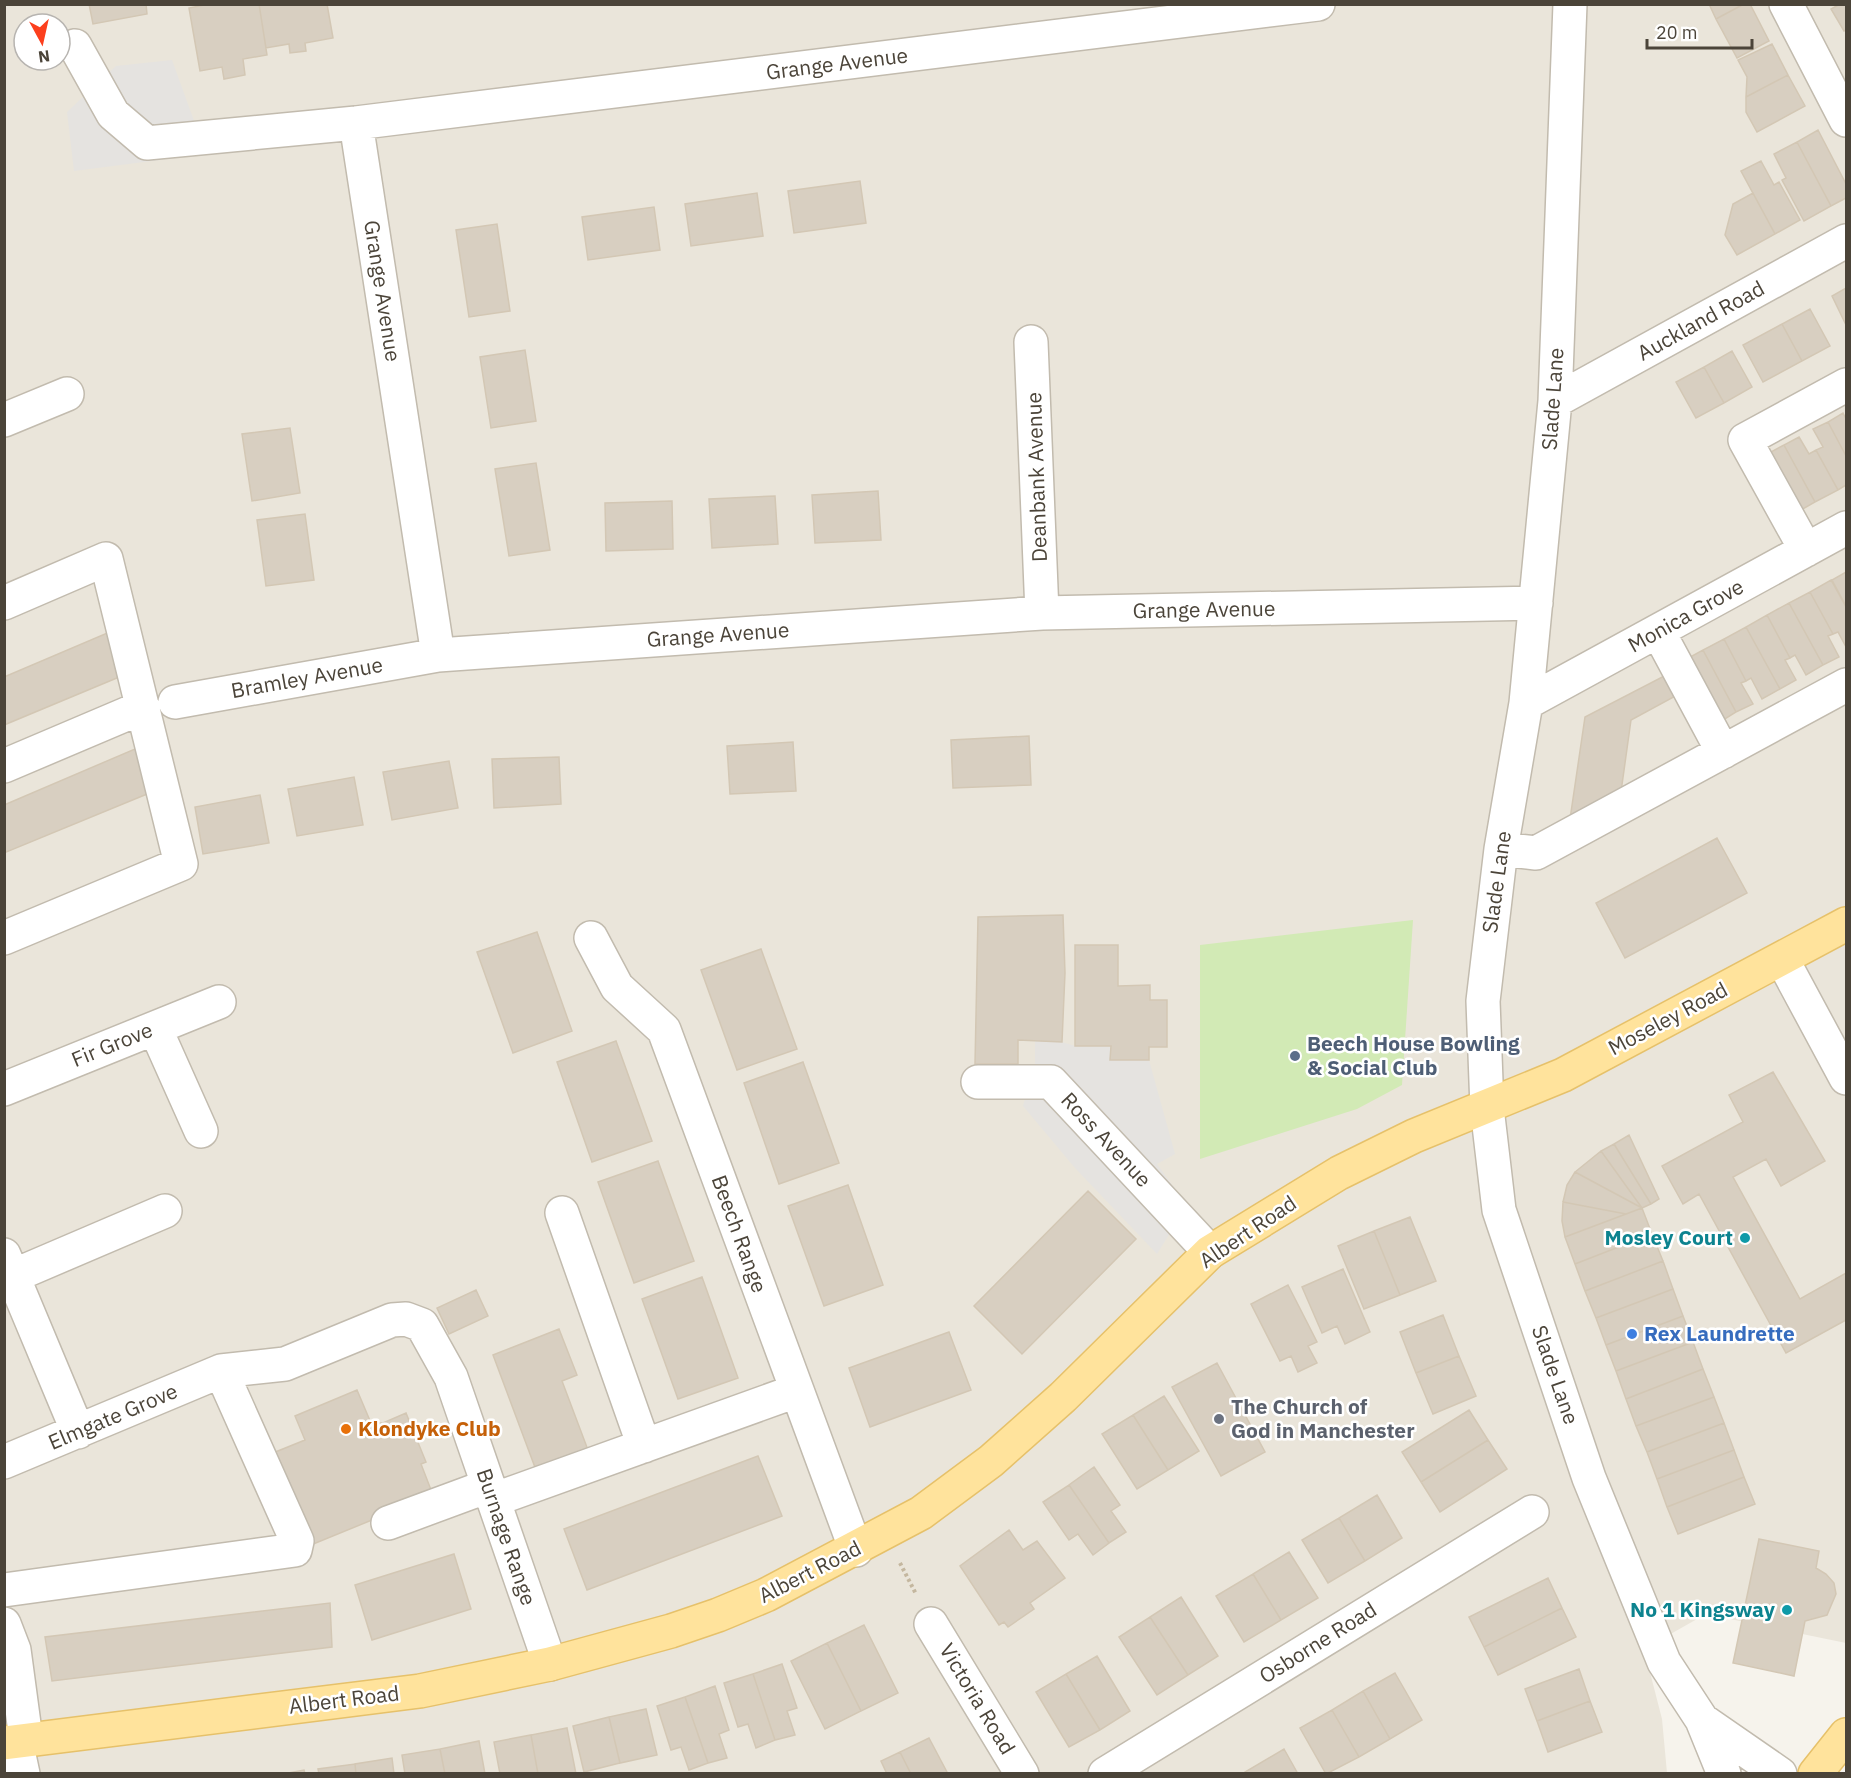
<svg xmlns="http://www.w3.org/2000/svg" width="1851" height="1778" viewBox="0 0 1851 1778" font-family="'IBM Plex Sans',sans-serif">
  <rect width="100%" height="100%" fill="#f6f3ec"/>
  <!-- residential -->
  <path fill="#eae5da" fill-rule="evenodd" d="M5,5H1846V1643L1706,1614L1644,1649L1662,1719L1667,1773L5,1774ZM24,24H60V60H24Z"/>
  <!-- green -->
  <path fill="#d2eab5" d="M1413,920L1402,1085L1357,1109L1200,1159V945Z"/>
  <!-- parking -->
  <path fill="#e5e3e0" d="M172,60L206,154L74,171L67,112L116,66Z
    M1035,1041L1062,1042L1075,1046H1111V1060H1149L1175,1154L1157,1164L1193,1214L1173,1228L1157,1254L1075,1168L1023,1106L1035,1063Z"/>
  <!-- building -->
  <path fill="#d8cfc1" stroke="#d3c7b4" stroke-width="1.5" d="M89,4H146L147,14L93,24Z
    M209,4H259L267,55L243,59L245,75L224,79L222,67L200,71L189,8Z
    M259,4H327L333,38L305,43L306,51L290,53L289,44L266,48Z
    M1709,4H1744L1716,19Z
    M1744,4H1750L1769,41L1737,58L1716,19Z
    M1840,4H1846V30L1844,31L1831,9Z
    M1772,44L1788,75L1746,97L1747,77L1738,60Z
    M1788,75L1805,106L1757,132L1746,112V97Z
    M1818,130L1846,184V198L1831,206L1797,142Z
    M1797,142L1831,206L1804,221L1782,180L1786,178L1774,154Z
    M1761,161L1774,185L1779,182L1800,220L1775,234L1741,171Z
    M860,181L866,223L794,233L788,191Z
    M757,193L763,236L691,246L685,204Z
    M1753,193L1775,234L1737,255L1725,235L1733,204Z
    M654,207L660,250L588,260L582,217Z
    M497,224L510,311L469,317L456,230Z
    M1846,288V325L1832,296Z
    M1810,309L1830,346L1802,361L1782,324Z
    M1782,324L1802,361L1763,382L1743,345Z
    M525,350L536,421L491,428L480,357Z
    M1732,351L1752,387L1724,403L1704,367Z
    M1704,367L1724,403L1696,418L1676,382Z
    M1843,413L1846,419V456L1828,422Z
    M1828,422L1846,456V485L1838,490L1816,450L1823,447L1813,429Z
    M290,428L300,493L252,501L242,434Z
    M1799,437L1809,454L1816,450L1838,490L1815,502L1784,445Z
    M1784,445L1815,502L1794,514L1769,453Z
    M536,463L550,550L509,556L495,469Z
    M878,491L881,540L815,543L812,495Z
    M775,496L778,544L712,548L709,499Z
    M672,501L673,549L606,551L605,503Z
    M305,514L314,580L266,586L257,520Z
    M1846,572V606L1832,580Z
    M1831,580L1846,607V647L1838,632L1833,634L1810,592Z
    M1810,592L1833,634L1828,636L1839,657L1823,665L1789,603Z
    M1789,603L1823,665L1806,675L1795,655L1790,658L1767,615Z
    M1767,615L1790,658L1785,660L1796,680L1780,689L1746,627Z
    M1746,627L1780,689L1762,699L1751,678L1746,681L1724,639Z
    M112,631L124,675L4,725V677Z
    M1724,639L1746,681L1741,683L1753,704L1736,712L1703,650Z
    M1703,650L1736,712L1720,722L1681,662Z
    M1670,673L1681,693L1631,720L1620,799L1569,826L1585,717Z
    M1029,736L1031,785L953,788L951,740Z
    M793,742L796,791L730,794L727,746Z
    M142,746L152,792L4,853V805Z
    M559,757L561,804L494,808L492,759Z
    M449,761L458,808L392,820L383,772Z
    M354,777L363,825L297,836L288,789Z
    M260,795L269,843L203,854L195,807Z
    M1717,838L1747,893L1625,958L1596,903Z
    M1063,915L1065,973L1062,1042L1018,1040V1064H975L978,917Z
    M537,932L572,1031L513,1053L477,952Z
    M1075,945H1118V986L1150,985V1000H1167V1047H1149V1060H1110L1111,1046H1075Z
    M761,949L797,1049L737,1070L701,970Z
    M616,1041L652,1141L592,1162L557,1062Z
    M803,1062L839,1163L779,1184L744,1083Z
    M1773,1072L1825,1161L1781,1186L1766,1159L1733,1177L1800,1299L1846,1273V1320L1786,1353L1699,1194L1683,1204L1662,1166L1743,1122L1729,1095Z
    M1629,1135L1659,1199L1651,1204L1614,1144Z
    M1614,1144L1651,1204L1642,1208L1601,1151Z
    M1601,1151L1642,1208L1575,1172Z
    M658,1161L694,1261L634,1283L598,1182Z
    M1575,1172L1642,1208L1626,1214L1563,1202L1567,1185Z
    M848,1185L883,1285L824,1306L788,1206Z
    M1088,1191L1136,1239L1022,1354L974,1306Z
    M1563,1202L1626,1214L1565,1237L1562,1221Z
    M1642,1208L1652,1234L1575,1264L1565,1237Z
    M1410,1217L1436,1281L1400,1295L1374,1231Z
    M1374,1231L1400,1295L1364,1309L1338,1246Z
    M1652,1234L1663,1261L1585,1291L1575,1264Z
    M1663,1261L1673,1289L1596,1318L1585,1291Z
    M1343,1269L1370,1332L1345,1344L1337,1326L1322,1333L1302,1287Z
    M702,1277L738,1378L678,1399L642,1299Z
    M1288,1285L1317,1342L1308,1346L1317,1363L1298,1372L1291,1356L1280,1361L1251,1304Z
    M1673,1289L1683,1316L1606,1345L1596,1318Z
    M476,1290L488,1316L449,1334L437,1308Z
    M1443,1315L1459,1356L1416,1373L1400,1332Z
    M1683,1316L1693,1342L1616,1371L1606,1345Z
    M559,1329L577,1375L562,1381L588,1450L536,1470L493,1355Z
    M949,1332L971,1390L870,1427L849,1368Z
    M1693,1342L1703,1369L1626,1399L1616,1371Z
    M1459,1356L1476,1396L1433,1414L1416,1373Z
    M1217,1363L1265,1452L1221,1476L1172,1387Z
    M1703,1369L1714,1397L1636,1426L1626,1399Z
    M357,1390L371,1423H383L406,1413L426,1462L421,1464L433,1495L306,1547L268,1455L305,1440L295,1416Z
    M1164,1396L1199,1451L1168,1470L1133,1415Z
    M1714,1397L1724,1423L1647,1452L1636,1426Z
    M1469,1410L1488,1440L1421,1482L1402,1452Z
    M1133,1415L1168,1470L1137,1489L1102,1434Z
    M1724,1423L1734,1450L1657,1479L1647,1452Z
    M1488,1440L1507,1469L1440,1512L1421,1482Z
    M1734,1450L1744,1477L1667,1507L1657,1479Z
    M758,1456L782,1516L587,1590L564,1529Z
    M1094,1467L1120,1505L1111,1511L1126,1532L1109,1543L1069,1485Z
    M1744,1477L1755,1504L1678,1534L1667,1507Z
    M1069,1485L1109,1543L1093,1555L1078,1534L1069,1540L1043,1502Z
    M1377,1495L1402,1538L1365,1561L1339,1518Z
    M1339,1518L1365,1561L1328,1583L1302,1540Z
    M1009,1530L1023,1550L1037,1541L1065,1578L1030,1603L1034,1609L1008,1627L1004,1622L999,1625L960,1566Z
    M1759,1539L1819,1551L1816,1568L1826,1574L1834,1583L1836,1594L1827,1615L1805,1621L1794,1676L1733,1663Z
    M1289,1552L1318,1598L1281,1620L1253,1574Z
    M454,1554L471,1609L372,1640L355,1585Z
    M1253,1574L1281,1620L1244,1642L1216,1596Z
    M1548,1578L1562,1608L1484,1647L1469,1617Z
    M1181,1597L1218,1656L1188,1675L1150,1617Z
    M330,1603L332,1647L52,1681L45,1637Z
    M1562,1608L1576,1637L1498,1675L1484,1647Z
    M1150,1617L1188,1675L1157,1695L1119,1637Z
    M864,1625L898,1693L861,1711L827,1643Z
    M827,1643L861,1711L825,1729L791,1661Z
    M1097,1656L1130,1711L1100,1730L1066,1674Z
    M782,1664L797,1708L787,1711L795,1735L775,1740L753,1674Z
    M1579,1669L1590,1701L1537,1721L1525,1689Z
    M1395,1673L1422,1720L1390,1739L1363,1691Z
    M753,1674L775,1740L756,1748L748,1724L738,1727L724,1683Z
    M1066,1674L1100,1730L1069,1747L1036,1692Z
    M715,1686L729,1730L719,1734L727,1758L708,1763L685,1697Z
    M1363,1691L1390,1739L1359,1757L1332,1710Z
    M685,1697L708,1763L689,1770L681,1747L671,1750L657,1706Z
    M1590,1701L1602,1732L1548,1752L1537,1721Z
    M646,1709L657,1755L620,1763L609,1717Z
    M1332,1710L1359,1757L1326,1774L1300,1728Z
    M609,1717L620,1763L584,1772L573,1726Z
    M567,1728L576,1774H538L531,1735Z
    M531,1735L538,1774H500L494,1742Z
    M929,1738L948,1774H911L900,1752Z
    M479,1741L485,1774H445L440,1749Z
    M440,1749L445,1774H405L402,1755Z
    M1284,1749L1298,1774H1246L1245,1772Z
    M900,1752L911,1774H887L881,1761Z
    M392,1758L394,1774H356L355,1764Z
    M355,1764L356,1774H319L318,1769Z
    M304,1770L305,1774H283Z"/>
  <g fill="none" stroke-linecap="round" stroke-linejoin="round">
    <defs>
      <path id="minor" d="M1570,4L1555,401L1526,703L1501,849L1483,1001L1487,1108L1499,1210L1589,1478L1664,1662L1702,1720L1724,1774
        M1786,4L1846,120
        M75,46L113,114L147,143L356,123L1318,4
        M356,123L438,655L1042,613L1536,603
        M1031,342L1042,613
        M1555,401L1846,241
        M4,420L67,394
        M1806,550L1745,440L1846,385
        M4,603L106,559L181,864L4,938
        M1658,631L1723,752
        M175,702L438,655
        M1526,703L1846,528
        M4,766L143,707
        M1501,849L1536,853L1846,685
        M591,938L617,987L664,1030L856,1550
        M1782,959L1846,1078
        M155,1028L201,1131
        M978,1082H1051L1210,1252
        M4,1089L219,1002
        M562,1213L644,1446
        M4,1255L78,1432
        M13,1276L165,1211
        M4,1462L221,1371L285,1364L392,1320L406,1319L422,1325L451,1377L550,1664
        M493,1500L796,1391
        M388,1523L488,1486
        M4,1590L295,1550L297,1541L221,1371
        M4,1624L14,1650L26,1739
        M931,1624L1022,1774
        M1702,1720L1780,1774
        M16,1741L23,1774
        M1105,1774L1532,1512"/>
      <path id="major" d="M4,1743L420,1691L550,1664L671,1631L718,1615L766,1595L921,1513L991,1461L1063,1397L1210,1252L1339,1173L1414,1136L1563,1075L1846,924
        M1815,1774L1846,1735"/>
    </defs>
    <!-- minor casing -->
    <use href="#minor" stroke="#c2bbae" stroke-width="36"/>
    <!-- major casing -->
    <use href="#major" stroke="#e6c16a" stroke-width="36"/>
    <!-- path -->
    <path stroke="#c4b79f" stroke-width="4" stroke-dasharray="3 3" stroke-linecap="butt" d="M900,1563L916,1594"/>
    <!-- minor -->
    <use href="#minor" stroke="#fff" stroke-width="33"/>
    <!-- major -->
    <use href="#major" stroke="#ffe39c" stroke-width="33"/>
  </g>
  <!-- markers -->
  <circle fill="#5c6f8a" stroke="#fff" stroke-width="2" cx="1295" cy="1056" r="6"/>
  <g fill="#0f9aa8" stroke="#fff" stroke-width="2">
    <circle cx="1745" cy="1238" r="6"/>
    <circle cx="1787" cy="1610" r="6"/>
  </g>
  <circle fill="#3f7fe0" stroke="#fff" stroke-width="2" cx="1632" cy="1334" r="6"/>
  <circle fill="#6b7280" stroke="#fff" stroke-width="2" cx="1219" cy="1419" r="6"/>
  <circle fill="#e8710a" stroke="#fff" stroke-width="2" cx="346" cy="1429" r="6"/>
  <g text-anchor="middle" stroke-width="5" stroke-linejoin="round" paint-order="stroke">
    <!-- street labels -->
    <g font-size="21" fill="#4b4439" stroke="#fff">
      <text transform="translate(837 64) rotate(-7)" y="7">Grange Avenue</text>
      <text transform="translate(382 291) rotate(81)" y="7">Grange Avenue</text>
      <text transform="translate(1701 321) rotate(-29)" y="7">Auckland Road</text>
      <text transform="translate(1553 399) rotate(-86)" y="7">Slade Lane</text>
      <text transform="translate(1037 477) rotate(-92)" y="7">Deanbank Avenue</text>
      <text transform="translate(1204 610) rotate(-1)" y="7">Grange Avenue</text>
      <text transform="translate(1686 616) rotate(-29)" y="7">Monica Grove</text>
      <text transform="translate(718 635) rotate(-4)" y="7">Grange Avenue</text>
      <text transform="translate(307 678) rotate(-10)" y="7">Bramley Avenue</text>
      <text transform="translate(1497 882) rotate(-82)" y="7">Slade Lane</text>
      <text transform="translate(1668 1019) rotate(-28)" y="7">Moseley Road</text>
      <text transform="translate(112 1045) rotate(-22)" y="7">Fir Grove</text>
      <text transform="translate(1106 1140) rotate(47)" y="7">Ross Avenue</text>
      <text transform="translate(1248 1232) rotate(-34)" y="7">Albert Road</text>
      <text transform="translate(739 1234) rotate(70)" y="7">Beech Range</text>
      <text transform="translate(1555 1375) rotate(71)" y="7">Slade Lane</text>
      <text transform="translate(113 1417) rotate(-23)" y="7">Elmgate Grove</text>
      <text transform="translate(506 1537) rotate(71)" y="7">Burnage Range</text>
      <text transform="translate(810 1572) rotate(-27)" y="7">Albert Road</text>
      <text transform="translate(1318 1643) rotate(-32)" y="7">Osborne Road</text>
      <text transform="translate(977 1699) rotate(59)" y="7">Victoria Road</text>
      <text transform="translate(344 1700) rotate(-7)" y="7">Albert Road</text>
    </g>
    <!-- service labels -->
    <g font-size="21" font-weight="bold" fill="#4e5e75" stroke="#fff" text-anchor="start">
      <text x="1307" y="1051">Beech House Bowling<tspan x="1307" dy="24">&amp; Social Club</tspan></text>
    </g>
    <!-- culture labels -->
    <g font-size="21" font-weight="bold" fill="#0d838f" stroke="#fff" text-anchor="end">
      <text x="1733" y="1245">Mosley Court</text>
      <text x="1775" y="1617">No 1 Kingsway</text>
    </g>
    <!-- shop labels -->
    <g font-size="21" font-weight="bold" fill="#366cbe" stroke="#fff" text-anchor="start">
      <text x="1644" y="1341">Rex Laundrette</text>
    </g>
    <!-- worship labels -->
    <g font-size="21" font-weight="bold" fill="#5b616d" stroke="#fff" text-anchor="start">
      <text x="1231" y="1414">The Church of<tspan x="1231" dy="24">God in Manchester</tspan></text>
    </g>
    <!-- food labels -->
    <g font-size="21" font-weight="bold" fill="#c56008" stroke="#fff" text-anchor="start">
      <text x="358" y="1436">Klondyke Club</text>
    </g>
  </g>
  <!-- border -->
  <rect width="1851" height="1778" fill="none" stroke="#4b4439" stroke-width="12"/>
  <!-- north arrow -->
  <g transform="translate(42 42) rotate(172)"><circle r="28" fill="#ffffff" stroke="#b7b4b0" stroke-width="1.5"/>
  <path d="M0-4.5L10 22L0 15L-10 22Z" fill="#fc3f1d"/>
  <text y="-9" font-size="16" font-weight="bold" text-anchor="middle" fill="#4b4439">N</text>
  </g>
  <!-- scale -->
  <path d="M1647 39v9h105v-9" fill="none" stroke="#4b4439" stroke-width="3"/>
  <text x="1656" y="39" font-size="18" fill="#4b4439" stroke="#ffffff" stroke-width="4.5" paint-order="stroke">20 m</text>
</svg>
